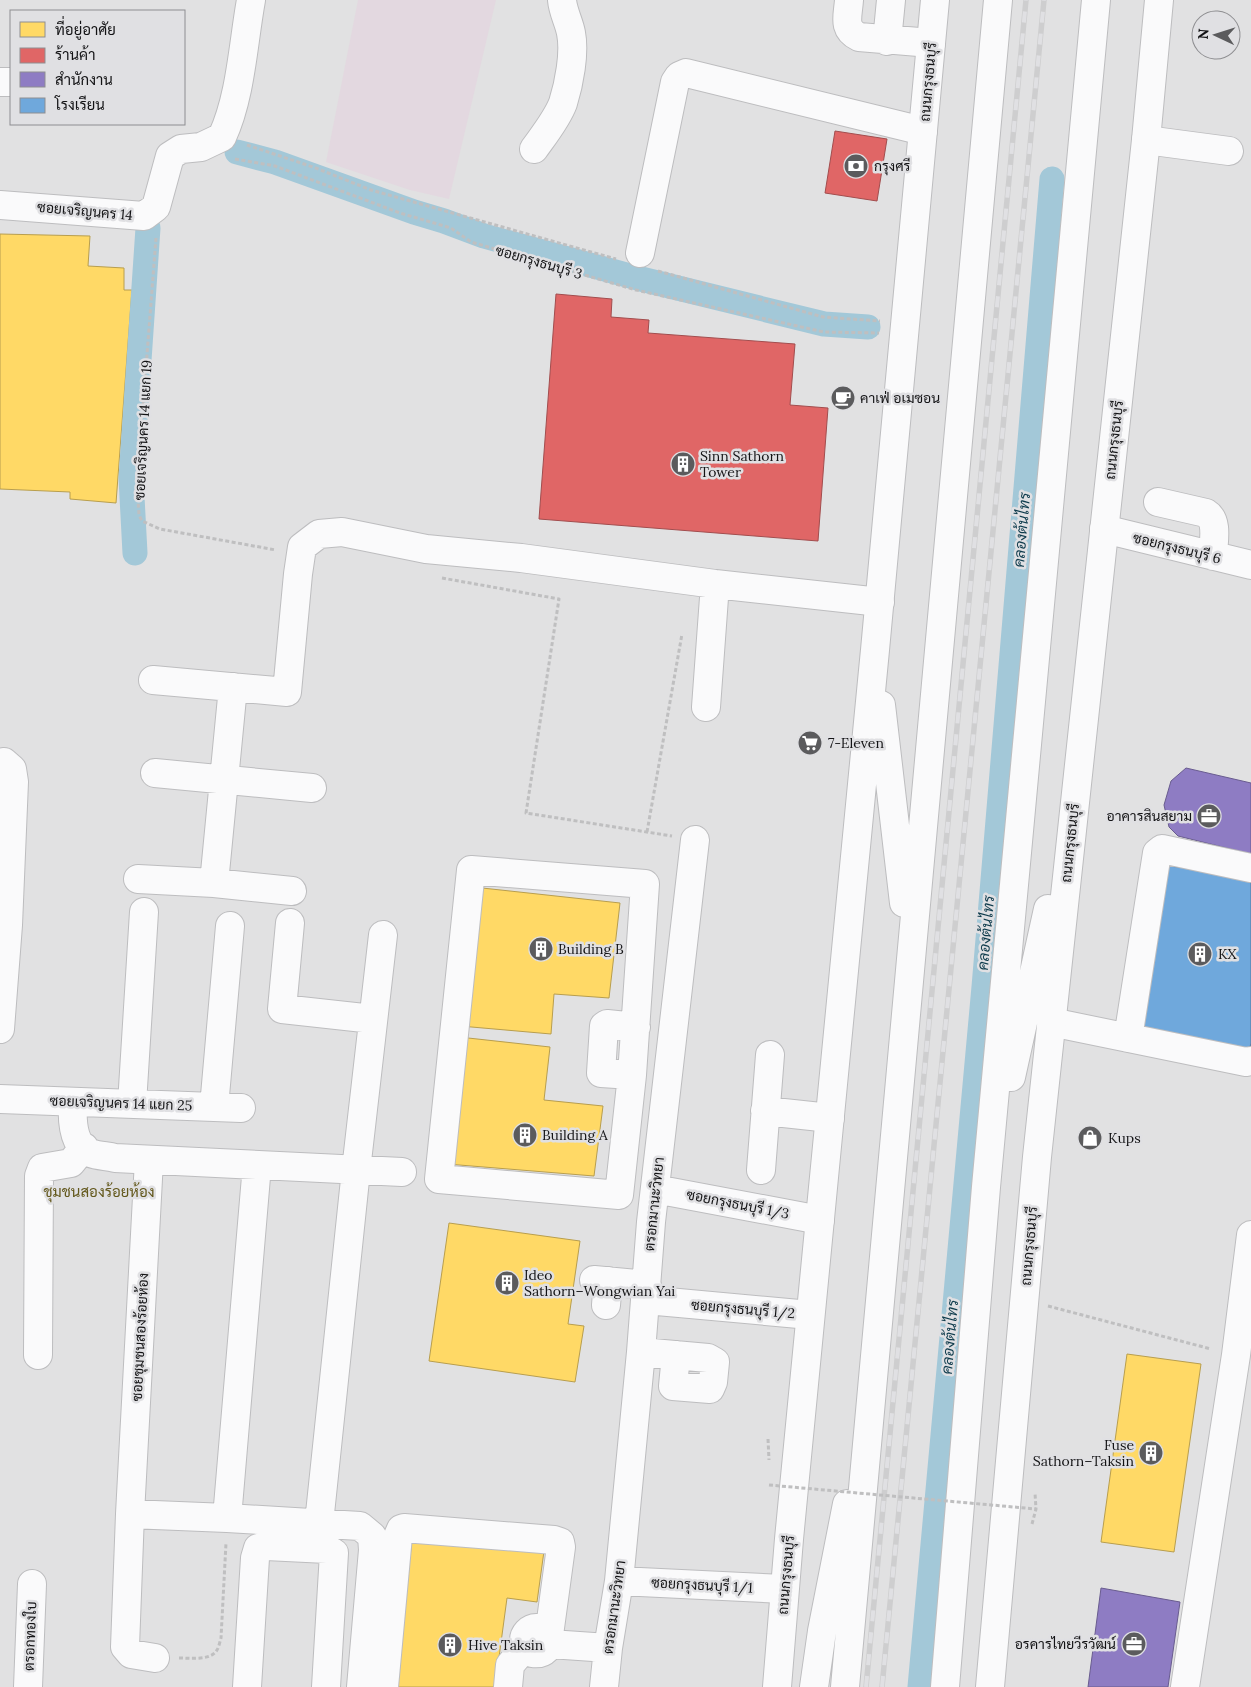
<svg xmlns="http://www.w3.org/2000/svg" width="1251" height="1687" viewBox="0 0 1251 1687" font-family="Lora,Sarabun,serif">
  <rect width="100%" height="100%" fill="#e1e1e2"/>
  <!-- education -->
  <path fill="#e3d8e0" d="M358,0H496L449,199L410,190L326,162Z"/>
  <!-- homes -->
  <path fill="#ffd966" stroke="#b89e4e" d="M0,234L90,236L88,266L124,268V290H132L116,503L70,499V492L0,489Z
    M473,887L620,903L609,998L554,994L551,1034L460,1026Z
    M459,1037L550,1047L544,1100L603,1106L594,1176L447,1164Z
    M449,1223L580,1241L568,1324L584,1326L575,1382L429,1361Z
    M1127,1354L1201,1364L1174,1552L1101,1542Z
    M413,1533L544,1551L537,1602L507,1598L495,1687H393Z"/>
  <!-- shops -->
  <path fill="#e06666" stroke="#a24d4e" d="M835,131L887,139L877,201L825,193Z
    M556,294L612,299L611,317L649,320L648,333L795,344L790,405L828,408L818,541L539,519Z"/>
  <!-- offices -->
  <path fill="#8e7cc3" stroke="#695c8f" d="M1186,768L1251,783V854L1178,836L1169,827L1164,805L1171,781Z
    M1101,1588L1180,1602L1168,1687H1088Z"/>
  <!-- schools -->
  <path fill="#6fa8dc" stroke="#537ba0" d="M1161,865L1251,876V1043L1249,1051L1137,1032Z"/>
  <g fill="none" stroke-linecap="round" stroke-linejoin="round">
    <!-- canal -->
    <path stroke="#a3c8d8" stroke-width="25" d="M237,152L275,162L414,212L444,221L484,236L641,279L824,324L868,327
      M135,553L131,478L148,228
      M920,1687L984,987L1052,179"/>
    <defs>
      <path id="minor" d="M849,0C848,16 842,29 859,37L931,43
        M887,41L891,0
        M0,82H11
        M1146,140L1229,151
        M534,149C544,135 557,119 563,103C569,84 575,53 571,33C569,22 563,12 562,0
        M0,205L144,216L156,207L170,156L181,149L201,147L222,137C241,96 243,44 251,0
        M640,253L675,82L679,76L686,73L923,131
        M1158,502L1206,513C1219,521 1213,543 1213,556
        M1104,529L1251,565
        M153,680L287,692L298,574L302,547L319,534L342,532L426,549L521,558L715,584L880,602
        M706,707L715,584
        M155,773L312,788
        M138,879L214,883L292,891
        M214,883L233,687
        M290,923L282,1009L373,1019
        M1051,1022L1246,1062L1251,1061
        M0,1029L8,925L14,782L12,769L4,762
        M1128,1038L1157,853L1162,849L1251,868
        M632,1075L619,1195L439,1179L471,870L645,884L632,1075L601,1073L604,1026L607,1024L636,1027
        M0,1099L241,1108
        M73,1102C72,1118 72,1145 90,1153C98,1156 107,1156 115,1158L402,1172
        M132,1104L144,912
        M214,1107L230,926
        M765,1111L830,1118
        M149,1160L130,1514L125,1647L131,1654L155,1658
        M761,1170L770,1055
        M655,1189L820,1220
        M594,1280L647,1285
        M646,1300L810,1315
        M606,1305L608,1281
        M641,1352L708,1358L715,1362L713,1382L710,1389L673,1386L676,1355
        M38,1355L39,1176L42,1168L71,1163L84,1147
        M130,1514L227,1518L360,1526L372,1536L373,1550L361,1687
        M227,1518L257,1165
        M319,1523L356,1170L383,935
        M619,1581L784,1589
        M550,1644L608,1648
        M28,1687L32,1584
        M247,1687L255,1558L258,1548L266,1546L327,1549L334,1553L326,1687
        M384,1687L398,1536L401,1529L404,1528L554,1540L560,1542L561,1547L549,1635C552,1647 544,1655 532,1653C512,1640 534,1616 549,1635
        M508,1687L510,1665L525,1647
        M604,1687L608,1648L619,1581L641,1352L651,1222L695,840
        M1185,1687L1236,1355L1251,1235"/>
      <path id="major" d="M881,705L904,903
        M1011,1077L1048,909
        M777,1687L789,1539L875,650L935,0
        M814,1687L822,1631L847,1504
        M845,1687L998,0
        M945,1687L986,1187L1096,0
        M990,1687L1037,1157L1146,140L1159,0"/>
    </defs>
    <!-- minor casing -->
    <use href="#minor" stroke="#bdbdbf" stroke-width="30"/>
    <!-- major casing -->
    <use href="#major" stroke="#bdbdbf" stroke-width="30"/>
    <!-- path -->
    <path stroke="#bfbfc0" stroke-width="3" stroke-dasharray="4 2.5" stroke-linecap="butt" d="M247,145L313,167L371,190L616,259
      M235,159L275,166L400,213L451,228L471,242L636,290L824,332L879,333
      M156,238L137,484L139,515L142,521L160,529L276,550
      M658,271L823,317L880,321
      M442,578L559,599L526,813L672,836
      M647,832L682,634
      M1048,1306L1211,1349
      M768,1439L769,1460
      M1032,1524L1036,1509L1035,1493
      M179,1658C189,1658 211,1661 217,1650C219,1647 220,1641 221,1638L226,1543"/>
    <!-- minor -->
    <use href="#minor" stroke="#fafafb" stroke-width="28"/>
    <!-- major -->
    <use href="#major" stroke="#fafafb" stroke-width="28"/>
    <defs>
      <path id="rail" d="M866,1687L1026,0
        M882,1687L1044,0"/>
    </defs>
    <!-- rail casing -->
    <use href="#rail" stroke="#cececf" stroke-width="5.5"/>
    <!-- rail -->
    <use href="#rail" stroke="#e0e0e3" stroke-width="4" stroke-dasharray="11" stroke-linecap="butt"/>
    <!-- path-bridge -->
    <path stroke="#bfbfc0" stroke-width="3" stroke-dasharray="4 2.5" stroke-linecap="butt" d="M769,1485L1036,1509"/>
  </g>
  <!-- icons -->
  <defs>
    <symbol id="bank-disc" viewBox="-11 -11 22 22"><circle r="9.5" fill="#5b5b5d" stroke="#e0e0e3"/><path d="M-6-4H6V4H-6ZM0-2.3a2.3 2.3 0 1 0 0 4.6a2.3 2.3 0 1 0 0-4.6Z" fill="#fff"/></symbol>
    <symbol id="cafe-disc" viewBox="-11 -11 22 22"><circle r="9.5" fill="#5b5b5d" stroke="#e0e0e3"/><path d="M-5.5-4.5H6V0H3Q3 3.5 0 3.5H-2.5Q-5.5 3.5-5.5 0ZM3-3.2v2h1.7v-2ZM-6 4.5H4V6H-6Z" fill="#fff"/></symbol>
    <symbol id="building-disc" viewBox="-11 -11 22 22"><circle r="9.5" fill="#5b5b5d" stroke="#e0e0e3"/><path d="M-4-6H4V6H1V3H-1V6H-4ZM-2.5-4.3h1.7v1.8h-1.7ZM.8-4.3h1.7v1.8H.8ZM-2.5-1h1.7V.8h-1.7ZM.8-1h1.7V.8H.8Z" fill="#fff"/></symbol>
    <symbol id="supermarket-disc" viewBox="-11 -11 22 22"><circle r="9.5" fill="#5b5b5d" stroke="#e0e0e3"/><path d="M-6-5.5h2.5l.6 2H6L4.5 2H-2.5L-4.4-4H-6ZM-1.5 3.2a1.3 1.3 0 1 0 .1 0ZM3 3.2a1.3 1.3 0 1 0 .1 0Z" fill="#fff"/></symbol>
    <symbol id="office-disc" viewBox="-11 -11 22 22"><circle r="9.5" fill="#5b5b5d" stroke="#e0e0e3"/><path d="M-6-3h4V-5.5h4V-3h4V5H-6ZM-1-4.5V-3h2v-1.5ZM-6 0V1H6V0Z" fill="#fff"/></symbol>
    <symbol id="shop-disc" viewBox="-11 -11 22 22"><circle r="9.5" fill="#5b5b5d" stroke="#e0e0e3"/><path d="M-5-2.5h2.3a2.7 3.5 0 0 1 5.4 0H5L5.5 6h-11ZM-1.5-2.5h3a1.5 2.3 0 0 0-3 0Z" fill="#fff"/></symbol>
  </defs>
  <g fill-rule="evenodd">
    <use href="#bank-disc" x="842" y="152" width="28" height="28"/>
    <use href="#cafe-disc" x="829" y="384" width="28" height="28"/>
    <use href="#building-disc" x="669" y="450" width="28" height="28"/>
    <use href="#supermarket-disc" x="796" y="729" width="28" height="28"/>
    <use href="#office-disc" x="1195" y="802" width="28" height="28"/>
    <use href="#building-disc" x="527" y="935" width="28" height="28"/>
    <use href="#building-disc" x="1186" y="940" width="28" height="28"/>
    <use href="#building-disc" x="511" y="1121" width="28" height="28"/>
    <use href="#shop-disc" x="1076" y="1124" width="28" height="28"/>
    <use href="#building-disc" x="493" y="1269" width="28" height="28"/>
    <use href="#building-disc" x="1137" y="1439" width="28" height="28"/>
    <use href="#office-disc" x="1120" y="1630" width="28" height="28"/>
    <use href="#building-disc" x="436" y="1631" width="28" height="28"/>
  </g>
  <g text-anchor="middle" stroke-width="5" stroke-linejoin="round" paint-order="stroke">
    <!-- street labels -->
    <g font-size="14" fill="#131315" stroke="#e0e0e3">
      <text transform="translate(928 82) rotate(-85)" y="5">ถนนกรุงธนบุรี</text>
      <text transform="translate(85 211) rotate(5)" y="5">ซอยเจริญนคร 14</text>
      <text transform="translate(539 262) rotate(16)" y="5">ซอยกรุงธนบุรี 3</text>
      <text transform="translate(143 430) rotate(-87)" y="5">ซอยเจริญนคร 14 แยก 19</text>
      <text transform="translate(1114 440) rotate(-84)" y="5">ถนนกรุงธนบุรี</text>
      <text transform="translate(1177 548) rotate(14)" y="5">ซอยกรุงธนบุรี 6</text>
      <text transform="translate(1070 843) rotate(-84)" y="5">ถนนกรุงธนบุรี</text>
      <text transform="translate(121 1103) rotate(2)" y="5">ซอยเจริญนคร 14 แยก 25</text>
      <text transform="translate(654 1204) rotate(-84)" y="5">ตรอกมานะวิทยา</text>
      <text transform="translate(738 1204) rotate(11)" y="5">ซอยกรุงธนบุรี 1/3</text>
      <text transform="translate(1029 1246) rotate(-85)" y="5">ถนนกรุงธนบุรี</text>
      <text transform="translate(743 1309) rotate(5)" y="5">ซอยกรุงธนบุรี 1/2</text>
      <text transform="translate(140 1337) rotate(-87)" y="5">ซอยชุมชนสองร้อยห้อง</text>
      <text transform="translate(786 1575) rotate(-85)" y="5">ถนนกรุงธนบุรี</text>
      <text transform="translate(702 1585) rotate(3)" y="5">ซอยกรุงธนบุรี 1/1</text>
      <text transform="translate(614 1607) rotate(-82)" y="5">ตรอกมานะวิทยา</text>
      <text transform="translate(30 1636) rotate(-88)" y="5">ตรอกทองใบ</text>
    </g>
    <!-- poi labels -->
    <g font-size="14" fill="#131315" stroke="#e0e0e3" text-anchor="start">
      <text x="874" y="171">กรุงศรี</text>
      <text x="860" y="403">คาเฟ่ อเมซอน</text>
      <text x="700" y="461">Sinn Sathorn<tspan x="700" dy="16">Tower</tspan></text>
      <text x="828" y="748">7-Eleven</text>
      <text x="1192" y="821" text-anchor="end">อาคารสินสยาม</text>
      <text x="558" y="954">Building B</text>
      <text x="1218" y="959">KX</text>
      <text x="542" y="1140">Building A</text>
      <text x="1108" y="1143">Kups</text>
      <text x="524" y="1280">Ideo<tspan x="524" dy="16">Sathorn–Wongwian Yai</tspan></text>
      <text x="1134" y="1450" text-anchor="end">Fuse<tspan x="1134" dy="16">Sathorn–Taksin</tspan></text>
      <text x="1116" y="1649" text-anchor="end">อรคารไทยวีรวัฒน์</text>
      <text x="468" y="1650">Hive Taksin</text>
    </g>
    <!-- water labels -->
    <g font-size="15" font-style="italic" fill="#0f3c4d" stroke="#e0e0e3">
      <text transform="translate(1022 530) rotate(-85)" y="5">คลองต้นไทร</text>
      <text transform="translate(986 933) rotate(-85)" y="5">คลองต้นไทร</text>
      <text transform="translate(950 1337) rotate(-85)" y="5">คลองต้นไทร</text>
    </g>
    <!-- neighbourhood labels -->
    <g font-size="15" fill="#63581c" stroke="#e0e0e3">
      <text x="99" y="1197">ชุมชนสองร้อยห้อง</text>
    </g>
  </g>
  <!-- legend -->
  <rect x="10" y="10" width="175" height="115" fill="#e0e0e3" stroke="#8e8e91"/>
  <rect x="20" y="22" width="25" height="15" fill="#ffd966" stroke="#8e8e91"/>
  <text x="55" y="35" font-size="15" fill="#131315">ที่อยู่อาศัย</text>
  <rect x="20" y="48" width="25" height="15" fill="#e06666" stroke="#8e8e91"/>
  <text x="55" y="60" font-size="15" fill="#131315">ร้านค้า</text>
  <rect x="20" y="72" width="25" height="15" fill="#8e7cc3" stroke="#8e8e91"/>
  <text x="55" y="85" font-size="15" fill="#131315">สำนักงาน</text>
  <rect x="20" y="98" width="25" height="15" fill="#6fa8dc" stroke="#8e8e91"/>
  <text x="55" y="110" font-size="15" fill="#131315">โรงเรียน</text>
  <!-- north arrow -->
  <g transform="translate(1216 35) rotate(274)"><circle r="24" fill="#e0e0e3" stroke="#8e8e91"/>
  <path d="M0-4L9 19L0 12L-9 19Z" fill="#5b5b5d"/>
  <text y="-8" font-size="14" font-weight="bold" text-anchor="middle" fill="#131315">N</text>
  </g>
</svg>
